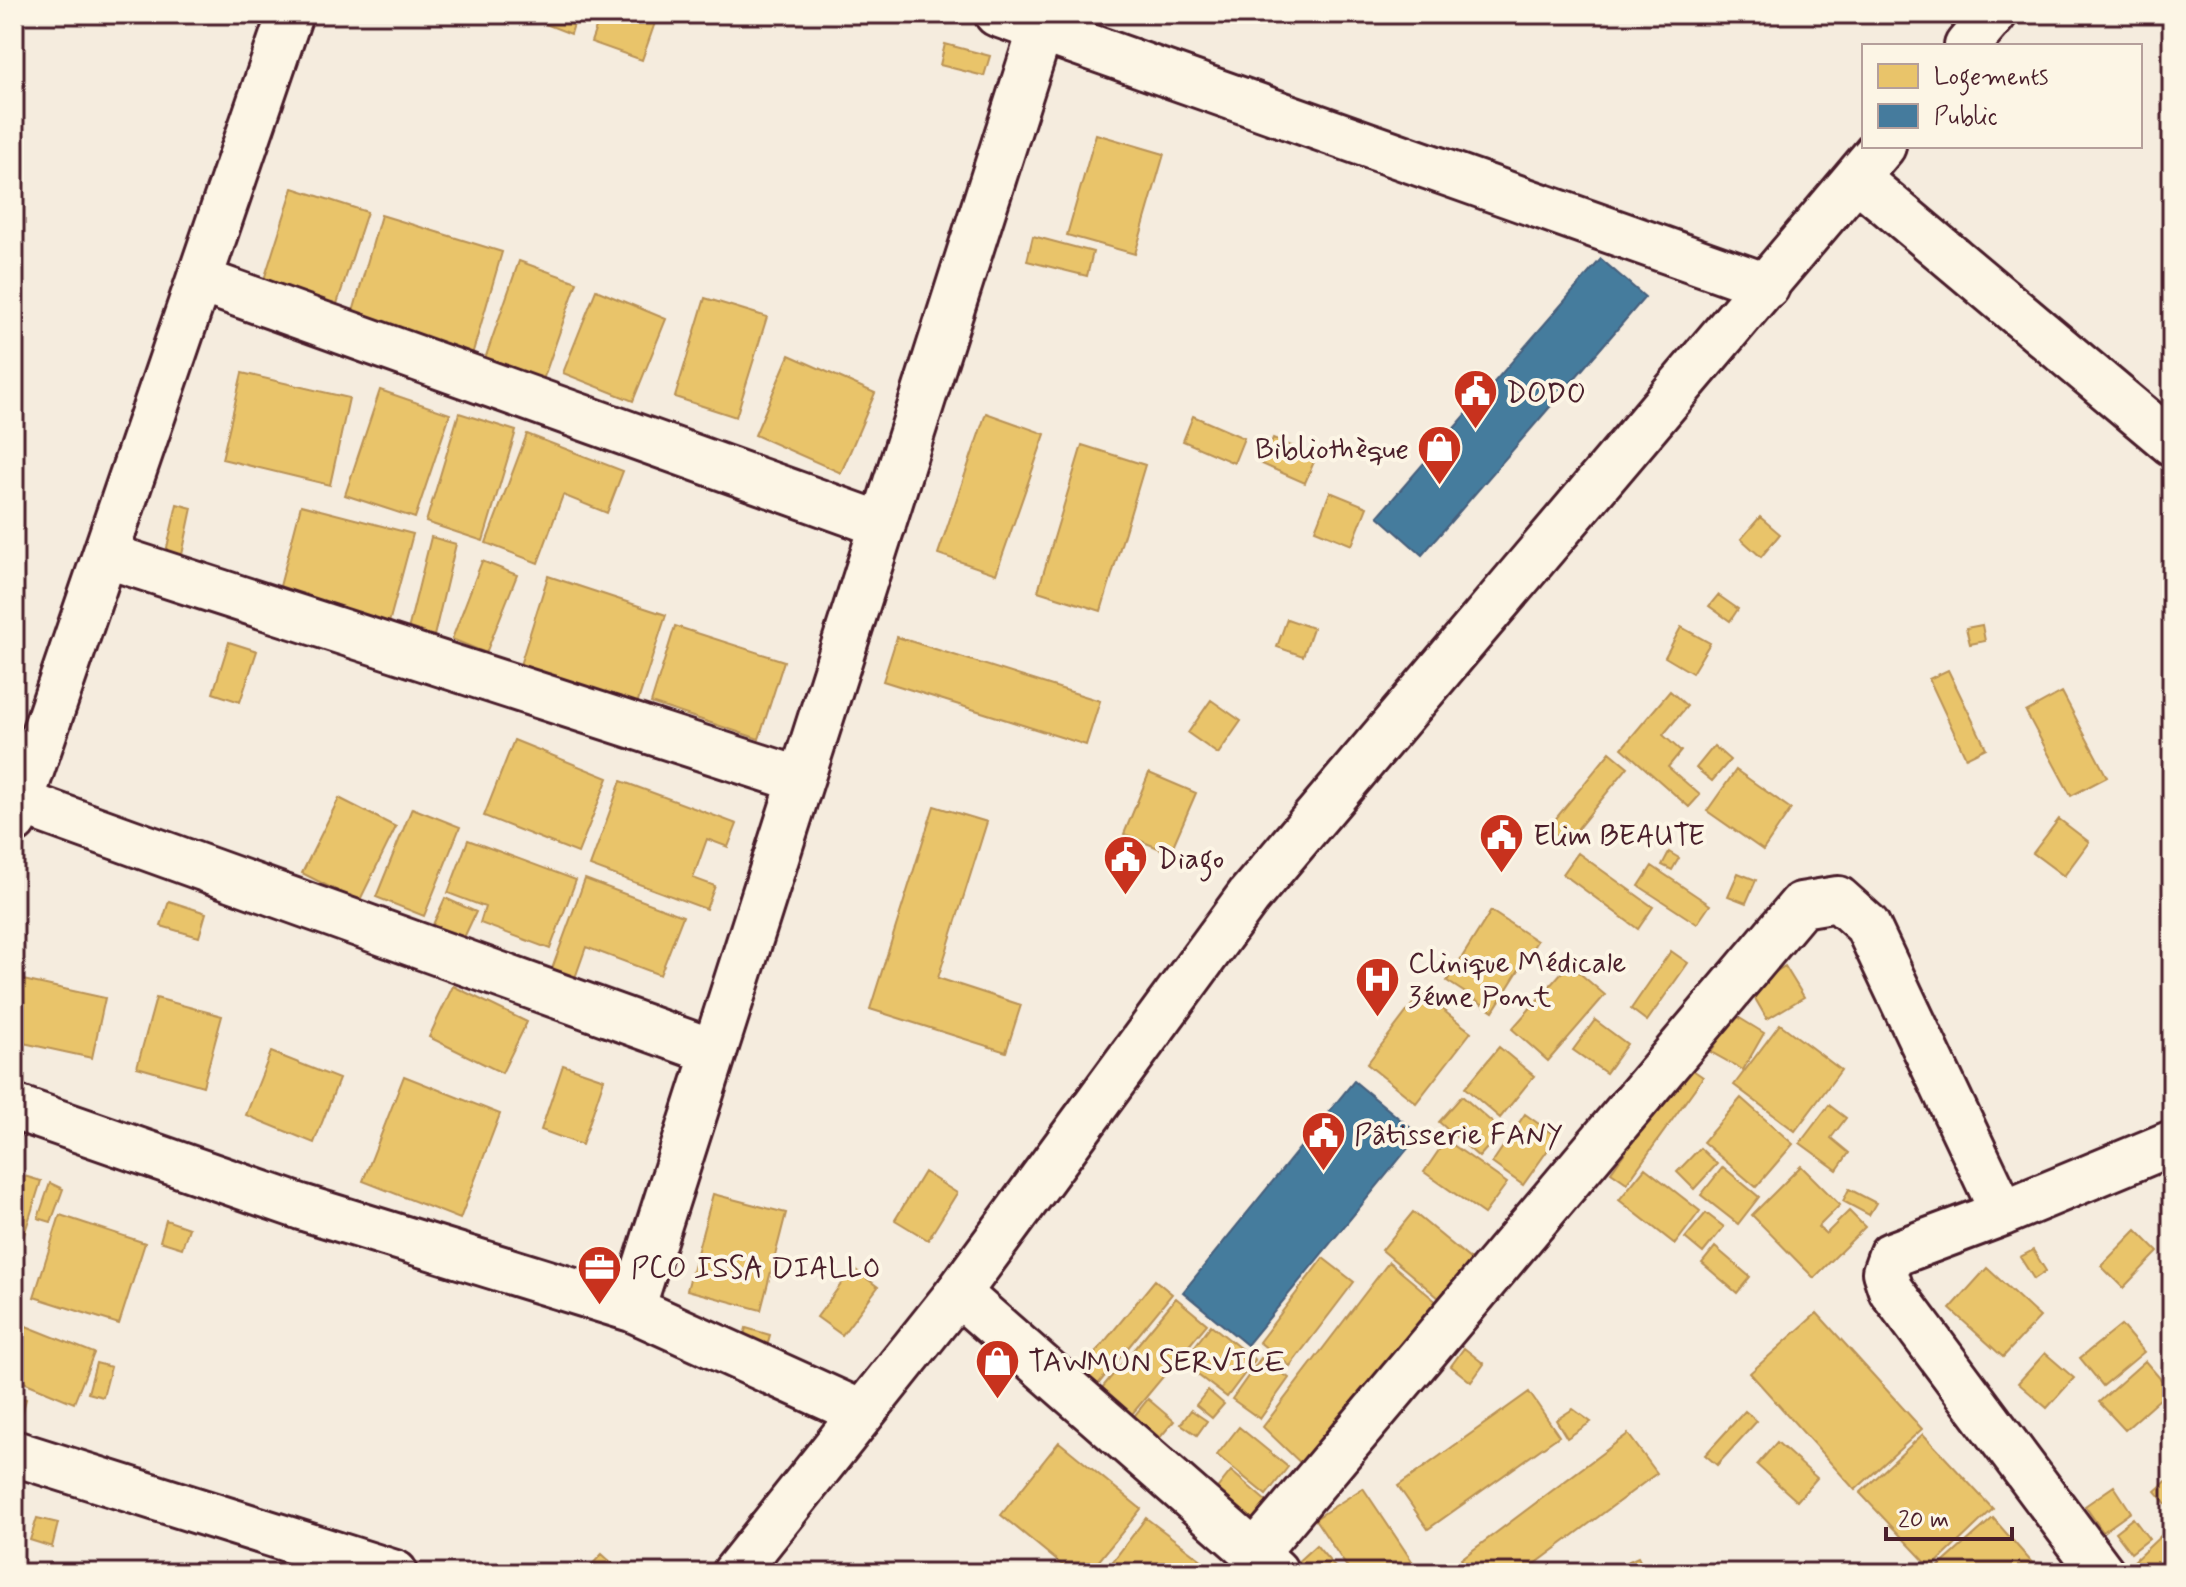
<svg xmlns="http://www.w3.org/2000/svg" width="2186" height="1587" viewBox="0 0 2186 1587" font-family="Mynerve,sans-serif">
  <rect width="100%" height="100%" fill="#f5ecde"/>
  <filter id="ink" filterUnits="userSpaceOnUse"><feTurbulence type="fractalNoise" baseFrequency=".0125" numOctaves="2"/><feDisplacementMap in="SourceGraphic" scale="16" xChannelSelector="R" yChannelSelector="G"/><feConvolveMatrix kernelMatrix="1 2 1 2 8 2 1 2 1" color-interpolation-filters="sRGB"/></filter>
  <g filter="url(#ink)">
    <!-- homes -->
    <path fill="#e9c46a" stroke="#b99257" stroke-width="2" d="M520,14H577L571,34Z
      M601,14H658L642,60L591,42Z
      M945,44L990,56L984,76L940,65Z
      M1096,134L1164,154L1135,254L1067,235Z
      M293,188L367,212L335,310L262,286Z
      M381,215L502,252L472,355L351,319Z
      M1033,236L1093,252L1087,276L1027,261Z
      M519,261L577,282L543,380L485,359Z
      M596,290L666,319L633,401L563,373Z
      M705,298L767,317L736,417L675,397Z
      M789,355L875,393L841,473L755,435Z
      M242,373L349,398L330,485L222,459Z
      M380,390L450,414L415,518L345,495Z
      M459,413L516,431L483,541L426,522Z
      M986,413L1045,434L996,574L938,554Z
      M1193,416L1244,438L1234,463L1183,441Z
      M527,434L623,471L607,513L563,495L538,563L486,543Z
      M1273,438L1316,457L1305,483L1262,464Z
      M1082,445L1145,465L1101,611L1038,591Z
      M1330,492L1367,507L1352,545L1315,530Z
      M177,504L192,508L182,555L166,552Z
      M301,505L413,534L389,623L278,594Z
      M1760,517L1780,534L1761,557L1741,539Z
      M431,537L456,544L434,636L408,630Z
      M482,561L517,575L486,653L452,639Z
      M548,576L666,615L637,704L520,665Z
      M1718,595L1738,609L1730,621L1709,606Z
      M1287,619L1313,628L1303,656L1277,647Z
      M1982,625L1985,641L1970,644L1966,628Z
      M675,626L784,661L759,739L651,703Z
      M1681,627L1710,643L1692,673L1665,657Z
      M897,637L1100,701L1086,745L883,681Z
      M229,642L257,651L240,702L213,693Z
      M1948,670L1986,748L1966,758L1929,679Z
      M1670,691L1687,706L1663,735L1681,751L1668,767L1700,795L1689,807L1622,748Z
      M2062,692L2107,777L2071,796L2026,712Z
      M1211,700L1241,721L1218,754L1188,733Z
      M514,740L608,778L578,853L484,816Z
      M1714,746L1730,760L1712,781L1696,768Z
      M1610,752L1628,767L1566,843L1548,828Z
      M1736,770L1791,809L1763,850L1707,811Z
      M1149,773L1196,793L1170,853L1124,834Z
      M621,781L737,824L728,847L707,839L693,878L715,886L706,909L590,866Z
      M339,798L396,827L359,902L302,873Z
      M934,806L987,822L938,978L1021,1005L1006,1052L870,1009Z
      M412,808L460,827L424,916L376,897Z
      M2059,819L2089,842L2064,876L2033,853Z
      M468,840L576,880L550,949L480,923L485,907L448,893Z
      M1669,852L1679,858L1672,870L1662,865Z
      M1578,853L1653,907L1638,929L1563,874Z
      M1652,866L1710,905L1697,924L1639,886Z
      M1738,873L1756,880L1746,903L1728,896Z
      M585,879L683,916L660,975L586,947L575,978L552,969Z
      M445,898L476,912L462,942L431,929Z
      M169,901L206,913L199,937L161,926Z
      M1491,911L1537,941L1493,1011L1447,981Z
      M1671,951L1688,963L1647,1021L1631,1009Z
      M1569,964L1605,995L1548,1061L1512,1029Z
      M1785,966L1804,997L1767,1019L1749,988Z
      M14,978L105,998L92,1058L14,1041Z
      M453,986L527,1022L502,1073L429,1037Z
      M1421,993L1471,1032L1416,1103L1367,1064Z
      M156,998L222,1016L203,1086L137,1067Z
      M1733,1014L1764,1033L1743,1070L1711,1052Z
      M1595,1020L1627,1044L1606,1073L1573,1050Z
      M1780,1024L1841,1070L1795,1131L1734,1085Z
      M1499,1047L1534,1076L1500,1118L1465,1088Z
      M271,1052L339,1079L314,1143L246,1115Z
      M563,1065L604,1079L582,1145L541,1130Z
      M1687,1066L1703,1077L1627,1183L1611,1172Z
      M404,1076L500,1114L460,1219L363,1181Z
      M1462,1096L1502,1131L1479,1157L1439,1122Z
      M1741,1098L1793,1144L1756,1187L1703,1142Z
      M1829,1105L1846,1118L1831,1138L1849,1153L1837,1170L1800,1143Z
      M1525,1114L1557,1137L1523,1185L1492,1163Z
      M1446,1140L1507,1183L1484,1214L1424,1172Z
      M1700,1148L1717,1164L1694,1189L1677,1172Z
      M1801,1166L1840,1205L1818,1227L1826,1234L1849,1211L1865,1227L1814,1278L1752,1215Z
      M1723,1167L1759,1197L1738,1224L1701,1195Z
      M1645,1168L1700,1211L1675,1244L1619,1200Z
      M924,1172L957,1193L928,1240L895,1220Z
      M14,1173L41,1181L15,1264L14,1263Z
      M50,1183L63,1189L51,1222L38,1218Z
      M1849,1189L1876,1203L1869,1215L1843,1201Z
      M713,1194L786,1213L761,1310L687,1290Z
      M1413,1212L1471,1260L1439,1298L1382,1250Z
      M1706,1213L1724,1227L1703,1253L1685,1238Z
      M60,1215L145,1243L119,1324L34,1297Z
      M166,1220L189,1228L182,1248L160,1241Z
      M2136,1230L2158,1252L2123,1288L2101,1266Z
      M1715,1247L1750,1277L1737,1293L1702,1263Z
      M2033,1250L2046,1271L2034,1279L2020,1257Z
      M1323,1258L1354,1282L1290,1366L1259,1342Z
      M1389,1262L1444,1308L1308,1470L1263,1427Z
      M853,1268L878,1287L842,1335L817,1317Z
      M1987,1268L2040,1317L2003,1357L1950,1309Z
      M1155,1280L1172,1294L1095,1388L1078,1374Z
      M1176,1298L1207,1324L1127,1420L1097,1394Z
      M1817,1313L1922,1429L1855,1490L1750,1373Z
      M16,1322L94,1353L74,1403L14,1378Z
      M1211,1325L1255,1360L1227,1397L1182,1363Z
      M2121,1325L2144,1352L2103,1386L2080,1358Z
      M746,1328L770,1335L765,1353L741,1346Z
      M1464,1348L1484,1364L1471,1382L1451,1366Z
      M2045,1353L2074,1378L2047,1408L2018,1383Z
      M1261,1358L1289,1378L1260,1419L1232,1399Z
      M2145,1361L2170,1390L2125,1430L2099,1402Z
      M96,1363L111,1367L103,1397L88,1393Z
      M1208,1390L1224,1404L1212,1418L1196,1405Z
      M1529,1392L1559,1436L1428,1529L1398,1486Z
      M14,1396L26,1399L17,1433L14,1432Z
      M1148,1399L1174,1421L1157,1441L1132,1419Z
      M1573,1409L1591,1422L1567,1438L1556,1420Z
      M1191,1410L1207,1421L1197,1435L1181,1424Z
      M1745,1411L1757,1421L1717,1465L1705,1455Z
      M1239,1427L1288,1467L1266,1495L1217,1455Z
      M1628,1434L1657,1473L1523,1573H1471L1461,1559Z
      M1923,1434L1993,1509L1931,1568L1860,1493Z
      M1059,1442L1141,1509L1089,1573H1072L1001,1515Z
      M1777,1442L1817,1478L1797,1501L1757,1465Z
      M1231,1471L1267,1502L1247,1526L1211,1496Z
      M2172,1476V1511L2155,1491Z
      M2114,1486L2131,1512L2103,1532L2085,1506Z
      M1363,1488L1420,1573H1351L1315,1519Z
      M37,1518L58,1523L52,1547L30,1540Z
      M1146,1518L1212,1568L1208,1573H1104Z
      M1993,1518L2041,1573H1939L1936,1569Z
      M2133,1518L2149,1539L2131,1553L2115,1532Z
      M2167,1530L2172,1536V1553L2150,1573H2143L2133,1562Z
      M1316,1545L1340,1573H1302L1294,1565Z
      M602,1554L622,1572L621,1573H584Z
      M1638,1557L1645,1571L1642,1573H1602Z"/>
    <!-- public -->
    <path fill="#457b9d" stroke="#465f7b" stroke-width="2" d="M1601,259L1645,297L1422,555L1378,516Z
      M1354,1081L1419,1135L1247,1345L1183,1292Z"/>
    <g fill="none" stroke-linecap="round" stroke-linejoin="round">
      <defs>
        <path id="street" d="M997,14L1767,286
          M1857,178L2172,443
          M199,280L883,525
          M105,555L801,780
          M20,802L714,1052
          M14,821L290,14
          M14,1107L301,1207L632,1309L862,1413
          M958,1293L1275,1571
          M632,1309L1041,29
          M14,1453L395,1573
          M1255,1553L1801,905L1838,899L1867,925L2003,1213
          M2102,1573L1891,1290L1885,1272L1891,1255L2003,1213L2172,1143"/>
        <path id="primary" d="M1967,46L1994,14
          M735,1573L958,1293L1249,896L1883,146"/>
      </defs>
      <!-- street casing -->
      <use href="#street" stroke="#4a1f2b" stroke-width="50"/>
      <!-- primary casing -->
      <use href="#primary" stroke="#4a1f2b" stroke-width="50"/>
      <!-- street -->
      <use href="#street" stroke="#fcf5e5" stroke-width="44"/>
      <!-- primary -->
      <use href="#primary" stroke="#fcf5e5" stroke-width="44"/>
    </g>
  </g>
  <!-- icons -->
  <defs>
    <symbol id="civic-pin" viewBox="-11 -11 22 30"><path d="M0 17L-7.5 6A9.5 9.5 0 1 1 7.5 6Z" fill="#c8321e" stroke="#fcf5e5"/><path d="M-.6-6.5H3V-4.5H.6V-3L4-1V1h2V6H-6V1h2V-1L-.6-3ZM-1.2 2.5V6h2.4V2.5Z" fill="#fff"/></symbol>
    <symbol id="shop-pin" viewBox="-11 -11 22 30"><path d="M0 17L-7.5 6A9.5 9.5 0 1 1 7.5 6Z" fill="#c8321e" stroke="#fcf5e5"/><path d="M-5-2.5h2.3a2.7 3.5 0 0 1 5.4 0H5L5.5 6h-11ZM-1.5-2.5h3a1.5 2.3 0 0 0-3 0Z" fill="#fff"/></symbol>
    <symbol id="hospital-pin" viewBox="-11 -11 22 30"><path d="M0 17L-7.5 6A9.5 9.5 0 1 1 7.5 6Z" fill="#c8321e" stroke="#fcf5e5"/><path d="M-5-5h3v3.5h4V-5h3V5h-3V1.5h-4V5h-3Z" fill="#fff"/></symbol>
    <symbol id="office-pin" viewBox="-11 -11 22 30"><path d="M0 17L-7.5 6A9.5 9.5 0 1 1 7.5 6Z" fill="#c8321e" stroke="#fcf5e5"/><path d="M-6-3h4V-5.5h4V-3h4V5H-6ZM-1-4.5V-3h2v-1.5ZM-6 0V1H6V0Z" fill="#fff"/></symbol>
  </defs>
  <g fill-rule="evenodd">
    <use href="#civic-pin" x="1450" y="366" width="51" height="69"/>
    <use href="#shop-pin" x="1414" y="422" width="51" height="69"/>
    <use href="#civic-pin" x="1476" y="810" width="51" height="69"/>
    <use href="#civic-pin" x="1100" y="832" width="51" height="69"/>
    <use href="#hospital-pin" x="1352" y="954" width="51" height="69"/>
    <use href="#civic-pin" x="1298" y="1108" width="51" height="69"/>
    <use href="#office-pin" x="574" y="1242" width="51" height="69"/>
    <use href="#shop-pin" x="972" y="1336" width="51" height="69"/>
  </g>
  <g text-anchor="middle" stroke-width="8" stroke-linejoin="round" paint-order="stroke">
    <!-- poi labels -->
    <g font-size="30" fill="#4a1f2b" stroke="#fcf5e5" text-anchor="start">
      <text x="1506" y="402">DODO</text>
      <text x="1409" y="458" text-anchor="end">Bibliothèque</text>
      <text x="1533" y="845">Elim BEAUTE</text>
      <text x="1157" y="868">Diago</text>
      <text x="1408" y="972">Clinique Médicale<tspan x="1408" dy="34">3éme Pont</tspan></text>
      <text x="1354" y="1144">Pâtisserie FANY</text>
      <text x="631" y="1277">PCO ISSA DIALLO</text>
      <text x="1028" y="1371">TAWMUN SERVICE</text>
    </g>
  </g>
  <!-- margin -->
  <rect width="2186" height="1587" fill="none" stroke="#fcf5e5" stroke-width="48"/>
  <rect x="24" y="24" width="2138" height="1539" fill="none" stroke="#4a1f2b" stroke-width="3" filter="url(#ink)"/>
  <!-- legend -->
  <rect x="1862" y="44" width="280" height="104" fill="#fcf5e5" stroke="#b59f9b" stroke-width="2"/>
  <rect x="1878" y="64" width="40" height="24" fill="#e9c46a" stroke="#b59f9b" stroke-width="2"/>
  <text x="1934" y="84" font-size="24" fill="#4a1f2b">Logements</text>
  <rect x="1878" y="104" width="40" height="24" fill="#457b9d" stroke="#b59f9b" stroke-width="2"/>
  <text x="1934" y="124" font-size="24" fill="#4a1f2b">Public</text>
  <!-- scale -->
  <path d="M1886 1527v12h126v-12" fill="none" stroke="#4a1f2b" stroke-width="4"/>
  <text x="1898" y="1527" font-size="24" fill="#4a1f2b" stroke="#fcf5e5" stroke-width="6" paint-order="stroke">20 m</text>
</svg>
